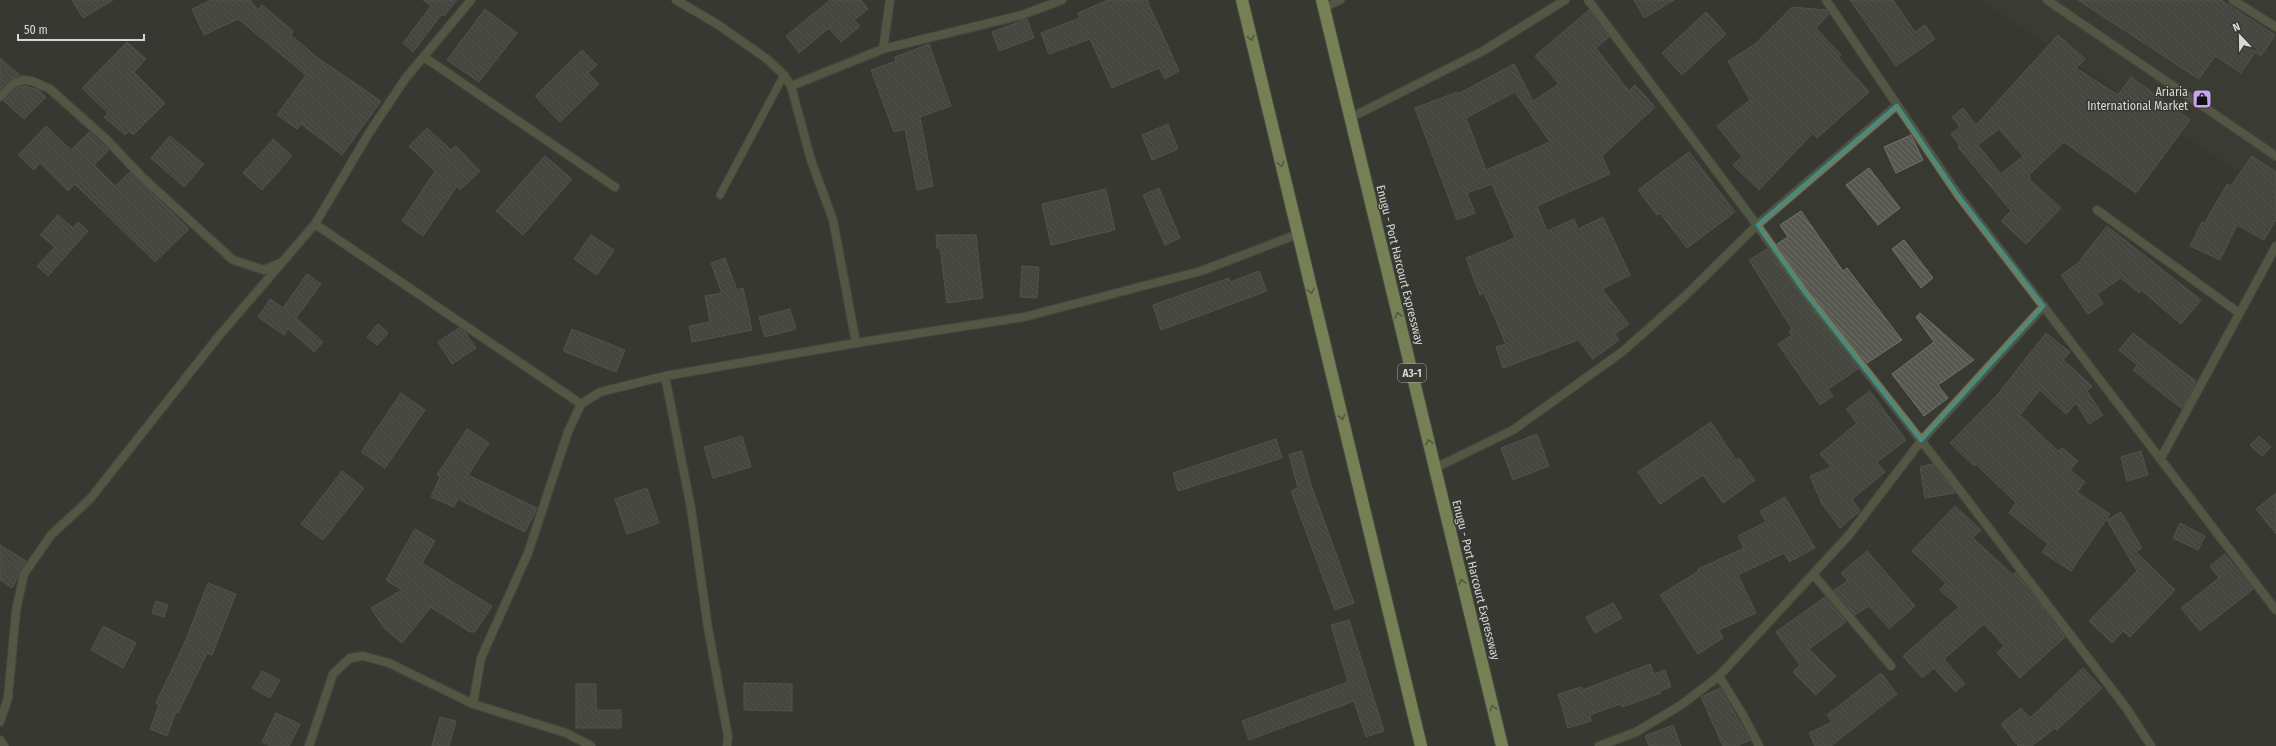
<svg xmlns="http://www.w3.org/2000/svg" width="2276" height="746" viewBox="0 0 2276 746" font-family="'Fira Sans Condensed',sans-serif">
  <defs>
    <pattern id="building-back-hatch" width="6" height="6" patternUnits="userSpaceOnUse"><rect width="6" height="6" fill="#565851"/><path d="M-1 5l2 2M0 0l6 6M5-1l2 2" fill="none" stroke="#6e6f69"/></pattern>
  </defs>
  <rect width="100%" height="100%" fill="#373932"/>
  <!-- built -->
  <path fill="#3e4235" d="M1981,0H2276V197Z"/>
  <!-- building -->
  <path fill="url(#building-back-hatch)" stroke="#70726a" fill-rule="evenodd" d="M72,0H113L83,18Z
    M211,0H250L258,10L262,5L293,31L291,35L318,58L381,101L342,155L301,124L297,129L277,115L306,75L238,19L204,35L192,9Z
    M423,0H457L444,16L442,14L413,52L403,43L431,6Z
    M830,0H861L868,9L854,20L860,26L841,42L829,28L799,53L786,36Z
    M1108,0H1147L1179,71L1165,79L1159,68L1112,88L1090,39L1049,54L1041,33L1080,18L1078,13Z
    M1634,0H1674L1644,18Z
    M1850,0H1893L1915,32L1925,25L1935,39L1896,66Z
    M2078,0H2221L2275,35L2261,56L2255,52L2241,73L2215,56L2199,79Z
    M1792,7L1826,10L1829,14L1816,28L1841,55L1838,57L1869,92L1817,138L1813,133L1759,190L1733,165L1742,157L1717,126L1750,100L1728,61L1754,45Z
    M485,9L517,33L479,82L447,60Z
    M1589,10L1609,37L1596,48L1629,91L1635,85L1655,107L1602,156L1610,174L1537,206L1547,231L1574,219L1578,229L1603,217L1630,275L1602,289L1629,324L1615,334L1619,340L1593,359L1578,340L1503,368L1496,347L1506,344L1484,293L1480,295L1466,258L1515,238L1492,184L1467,193L1475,213L1457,220L1415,108L1457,92L1458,94L1514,64L1533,101L1559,84L1535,56ZM1515,92L1550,142L1486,170L1466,118Z
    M1706,12L1726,34L1682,75L1662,53Z
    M1027,19L1034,38L999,51L992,32Z
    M2058,35L2085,59L2076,68L2118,95L2131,77L2190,120L2136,193L2064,142L2029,175L2031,178L2029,179L2061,208L2026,244L2001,221L2011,211L1958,147L1960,146L1951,134L1960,127L1952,117L1963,108L1976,125ZM1999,129L2023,156L2001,174L1978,145Z
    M127,42L146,59L134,72L165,103L133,135L129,131L125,135L104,117L108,113L82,88Z
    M929,44L951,106L920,117L933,186L917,190L905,129L894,132L871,70L896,61L895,57Z
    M582,50L597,65L588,73L599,84L560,122L535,96Z
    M0,58L20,75L10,79L0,89Z
    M24,86L39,90L46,97L24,119L4,101L17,88Z
    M1168,124L1178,149L1152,160L1142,135Z
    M46,126L71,150L89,132L109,150L94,165L115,186L130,172L189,229L155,262L75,184L68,191L40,163L34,170L18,155Z
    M427,128L451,150L456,146L480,171L460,190L457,186L423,236L402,221L435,171L409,146Z
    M1911,135L1923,160L1896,173L1884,147Z
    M170,136L204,164L184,187L151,158Z
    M273,139L292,156L262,190L243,173Z
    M1689,152L1735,212L1687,248L1660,213L1657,215L1638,190Z
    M545,156L572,179L523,235L496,211Z
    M2252,156L2276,172V220L2264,240L2237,225L2220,260L2190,246L2202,222L2204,224L2227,184L2231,186Z
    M1869,168L1900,208L1878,225L1846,185Z
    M1159,188L1180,238L1165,245L1143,195Z
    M1106,189L1115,230L1051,245L1042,204Z
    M1801,211L1843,271L1847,268L1902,340L1867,363L1808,289L1777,244L1788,237L1780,225Z
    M58,215L73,228L78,222L88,231L48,276L37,266L55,247L40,235Z
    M2107,226L2201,300L2181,324L2141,290L2139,293L2121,278L2097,294L2103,304L2088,314L2061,275L2078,263Z
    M591,235L614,250L597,275L574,259Z
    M936,235H976L983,298L947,303L940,248H937Z
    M1904,240L1933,278L1921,288L1892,249Z
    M1767,249L1800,295L1858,369L1828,389L1833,396L1820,405L1778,344L1792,335L1789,331L1792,329L1749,260Z
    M725,258L737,290L743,288L752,330L692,342L689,326L710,322L705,296L722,293L711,263Z
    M1022,266L1039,267L1037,298L1020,297Z
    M1259,271L1267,291L1161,330L1153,305L1229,278L1230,282Z
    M307,274L321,284L296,318L323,342L314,352L288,329L284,335L258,317L270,299L283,308Z
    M790,309L796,329L765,337L759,317Z
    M1920,313L1974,360L1938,385L1948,398L1924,416L1892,374L1934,342L1916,317Z
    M378,324L388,333L377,345L367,337Z
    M459,328L465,332L476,348L452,364L438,342Z
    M572,329L625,350L616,372L563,351Z
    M2046,333L2070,352L2063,360L2092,386L2087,391L2103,415L2089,424L2076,403L2066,414L2040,390L2020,415L2058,451L2062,448L2078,461L2070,470L2085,482L2077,492L2110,514L2071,571L2042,552L2048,544L2009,513L2016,503L1976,464L1974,466L1950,443L1998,394Z
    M2133,333L2196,381L2182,409L2133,370L2137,365L2119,350Z
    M1870,391L1906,440L1877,462L1885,472L1852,499L1860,511L1840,528L1822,504L1810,476L1831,467L1820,454L1857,423L1846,409Z
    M401,393L425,410L385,468L361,452Z
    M1711,422L1736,460L1739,458L1755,480L1723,503L1703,475L1660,504L1638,472Z
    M467,429L489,443L468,475L537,508L525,532L458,499L454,507L431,497L440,477L437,475Z
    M1537,434L1549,466L1513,480L1501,448Z
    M742,436L751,467L713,478L704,447Z
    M2259,436L2271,447L2262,456L2250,445Z
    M1276,439L1282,458L1178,491L1173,473Z
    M1302,451L1311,485L1354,603L1335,610L1291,491L1298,488L1289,454Z
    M2141,451L2148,475L2127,481L2121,457Z
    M1933,464L1945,479L1955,493L1925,498L1920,467Z
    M342,471L364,488L323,540L301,524Z
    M647,488L659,523L627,534L615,499Z
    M2276,493V534L2256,509Z
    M1785,497L1815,548L1789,562L1784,553L1738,575L1756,613L1719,630L1723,638L1698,654L1660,595L1699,571L1698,569L1744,548L1738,536L1766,522L1760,511Z
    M1955,506L1981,530L1973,538L2013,575L2016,572L2065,637L2020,678L1997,653L2004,646L1984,624L1944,659L1965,684L1955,692L1934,668L1922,678L1903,656L1959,607L1940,590L1946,583L1912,551Z
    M2121,512L2142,548L2136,552L2175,590L2130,637L2123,631L2112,643L2089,621L2137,571L2107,520Z
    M2180,523L2205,536L2198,550L2173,538Z
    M415,529L435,541L422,563L492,606L475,632H470L429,606L430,608L402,643L384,628L371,608L402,590L386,580Z
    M0,545L26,561L12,588L0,580Z
    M1867,551L1915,606L1889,629L1869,606L1855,615L1834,590L1848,581L1841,573Z
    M2225,554L2253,589L2200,631L2181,608L2219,578L2210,566Z
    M208,583L236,594L212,655L207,653L178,713L176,712L167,736L150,729L159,705L156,703L185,642Z
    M1825,597L1846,622L1809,649L1836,676L1816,695L1793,672L1800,665L1776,632Z
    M156,601L168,605L164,617L152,613Z
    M1613,603L1622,618L1595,633L1586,617Z
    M1349,620L1384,731L1366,737L1354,701L1249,740L1242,721L1348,682L1331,625Z
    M103,626L136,643L123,668L91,650Z
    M1650,664L1654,674L1665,670L1671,687L1660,691L1661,693L1622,707L1620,704L1590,715L1591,721L1568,728L1558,694L1581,687L1582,690Z
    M2083,668L2102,688L2057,730L2055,728L2032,746H2018L2001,724L2021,708L2030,718Z
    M262,671L280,680L270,698L252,688Z
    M1881,673L1897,694L1831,746H1815L1809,733L1832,722L1827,715Z
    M744,683L792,684V711L744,710Z
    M576,684H596V710H621V728H576Z
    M1720,688L1750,740L1737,746H1723L1701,697Z
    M276,713L300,724L289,746H270L262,742Z
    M440,717L456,721L449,746H432Z
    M1673,725L1681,746H1649L1645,736Z"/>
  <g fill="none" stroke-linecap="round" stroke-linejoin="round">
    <defs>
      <path id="lane" d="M1324,8L1341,0
        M720,195L784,75"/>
      <path id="street" d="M676,0L717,24L767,59L784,75L791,86L811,160L833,220L856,343
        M1588,0L1757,225L1804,292L1949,476L2127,709L2151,746
        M1826,0L1959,196L2276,610
        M2047,0L2276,156
        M2233,0L2276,27
        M883,49L890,0
        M424,57L615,187
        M791,86L883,49L1022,15L1062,0
        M0,97L14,83L23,80L32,81L50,89L107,140L142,177L233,260L264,270L282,262
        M1350,118L1483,51L1565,0
        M2097,210L2239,313
        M315,224L581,404
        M665,376L691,508L708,628L728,736L727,746
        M2161,458L2276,246
        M1435,468L1513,430L1622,352L1684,297L1757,225L1897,105
        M1813,574L1891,666
        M1719,676L1743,715L1759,746
        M473,704L481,658L528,553L568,432L581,404L600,392L665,376L856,343L1024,317L1201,271L1298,234
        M0,722L8,698L16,611L24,574L51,535L90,499L218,337L315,224L369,133L405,79L471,0
        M0,740L4,746
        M309,746L333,674L350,658L363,656L389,663L473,704L566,733L591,746
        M1599,746L1636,732L1681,705L1719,676L1849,535L1921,441L2044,306"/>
      <path id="highway" d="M1242,0L1421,746
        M1322,0L1502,746"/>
    </defs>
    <!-- lane casing -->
    <use href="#lane" stroke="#54564f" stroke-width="9"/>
    <!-- street casing -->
    <use href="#street" stroke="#54564f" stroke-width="10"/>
    <!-- highway casing -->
    <use href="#highway" stroke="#54564f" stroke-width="14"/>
    <!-- lane -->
    <use href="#lane" stroke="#727c59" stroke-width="7"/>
    <!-- street -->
    <use href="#street" stroke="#727c59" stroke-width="8"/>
    <!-- highway -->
    <use href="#highway" stroke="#c3d881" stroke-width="12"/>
  </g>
  <!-- one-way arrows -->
  <defs><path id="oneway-chevron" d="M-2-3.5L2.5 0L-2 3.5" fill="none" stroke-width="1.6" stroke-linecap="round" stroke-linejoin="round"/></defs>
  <g stroke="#768156">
    <use href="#oneway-chevron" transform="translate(1251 38) rotate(76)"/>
    <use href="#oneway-chevron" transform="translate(1281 164) rotate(77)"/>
    <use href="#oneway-chevron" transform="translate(1311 291) rotate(76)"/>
    <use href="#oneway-chevron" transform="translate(1398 315) rotate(-104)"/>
    <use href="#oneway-chevron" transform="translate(1342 417) rotate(76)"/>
    <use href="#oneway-chevron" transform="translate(1429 442) rotate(-104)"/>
    <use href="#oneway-chevron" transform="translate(1462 582) rotate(-104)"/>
    <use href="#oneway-chevron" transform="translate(1493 708) rotate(-104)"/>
  </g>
  <!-- marked area -->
  <path d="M0 0H2276V746H0ZM1897,105L1959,196L2044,306L1921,441L1804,292L1757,225Z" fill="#373932" fill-opacity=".55" fill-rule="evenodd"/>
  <path fill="none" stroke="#418e88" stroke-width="3" stroke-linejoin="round" d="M1897,105L1959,196L2044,306L1921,441L1804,292L1757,225Z"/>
  <!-- icons -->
  <defs>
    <symbol id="shop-square" viewBox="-11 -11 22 22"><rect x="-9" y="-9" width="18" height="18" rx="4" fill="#c9a5ee" stroke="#373932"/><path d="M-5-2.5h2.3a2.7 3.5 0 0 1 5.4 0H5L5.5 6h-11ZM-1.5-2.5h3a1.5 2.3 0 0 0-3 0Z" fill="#111"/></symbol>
  </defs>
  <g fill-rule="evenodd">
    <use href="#shop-square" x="2191" y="88" width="22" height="22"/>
  </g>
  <g text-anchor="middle" stroke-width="3" stroke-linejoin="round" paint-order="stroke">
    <!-- shield labels -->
    <rect fill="#373932" stroke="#a7a8a3" stroke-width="1" x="1398" y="364" width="28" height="18" rx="3"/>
    <g font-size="11" font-weight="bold" fill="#d7d8d4">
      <text x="1412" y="377">A3-1</text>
    </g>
    <!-- poi labels -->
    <g font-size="12" fill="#d7d8d4" stroke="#373932" text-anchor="end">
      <text x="2188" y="96">Ariaria<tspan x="2188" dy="14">International Market</tspan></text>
    </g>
    <!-- street labels -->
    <g font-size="12" fill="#d7d8d4" stroke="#373932">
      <text transform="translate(1400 265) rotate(76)" y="4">Enugu - Port Harcourt Expressway</text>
      <text transform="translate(1476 580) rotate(76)" y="4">Enugu - Port Harcourt Expressway</text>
    </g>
  </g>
  <!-- north arrow -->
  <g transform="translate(2240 36) rotate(338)" stroke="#373932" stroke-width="3" paint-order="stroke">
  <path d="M0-3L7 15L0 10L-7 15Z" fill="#d7d8d4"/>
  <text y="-6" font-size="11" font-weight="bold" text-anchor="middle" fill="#d7d8d4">N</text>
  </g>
  <!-- scale -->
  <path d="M18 34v6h126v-6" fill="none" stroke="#d7d8d4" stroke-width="2"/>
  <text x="24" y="34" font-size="12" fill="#d7d8d4" stroke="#373932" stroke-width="3" paint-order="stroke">50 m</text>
</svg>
